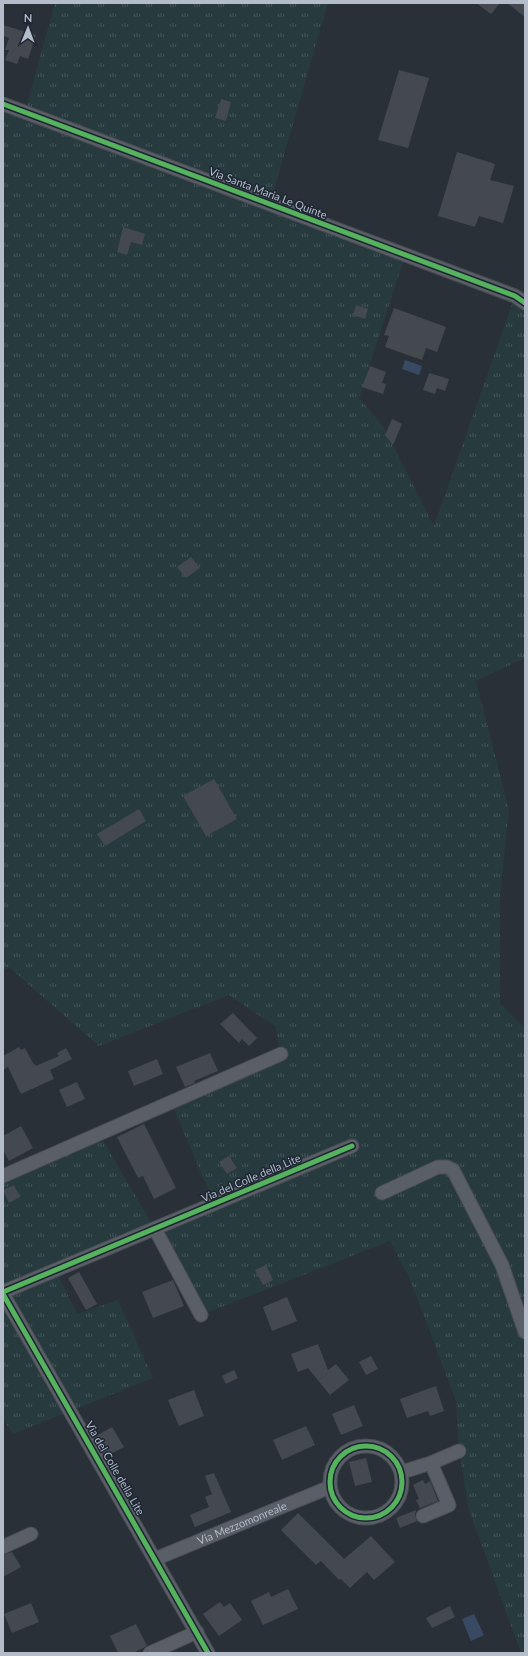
<svg xmlns="http://www.w3.org/2000/svg" width="528" height="1656" viewBox="0 0 528 1656" font-family="Lato,sans-serif">
  <defs>
    <pattern id="grass-tufts" width="24" height="20" patternUnits="userSpaceOnUse"><rect width="24" height="20" fill="#273a3e"/><path d="M3 7l-1-3M5 7V3M7 7l1-3M15 17l-1-3M17 17v-4M19 17l1-3" fill="none" stroke="#445559"/></pattern>
  </defs>
  <rect width="100%" height="100%" fill="#2a3038"/>
  <!-- grass -->
  <path fill="url(#grass-tufts)" d="M55,3H328L269,207L405,256L359,398L383,426L434,526L515,296L525,303V658L476,681L509,810L500,898V1003L525,1028V1653H521L469,1510L459,1451L456,1401L409,1277L390,1241L201,1315L155,1229L56,1271L77,1314L118,1300L153,1378L13,1434L3,1419V1176L99,1134L155,1229L214,1204L171,1102L281,1054L275,1026L229,995L99,1046L10,968L3,970V104L25,112Z"/>
  <!-- water -->
  <path fill="#384963" d="M405,360L422,366L419,375L402,369Z
    M474,1614L484,1635L471,1641L462,1619Z"/>
  <!-- building -->
  <path fill="#444950" d="M476,3H500L491,14Z
    M507,3H525V17Z
    M3,25L36,35L28,59L20,56L17,64L5,60L9,50H5L9,38L3,36Z
    M399,70L429,78L408,148L378,140Z
    M221,99L231,102L226,121L215,118Z
    M457,152L495,164L490,180L514,186L503,223L479,216L475,227L438,216Z
    M123,227L145,234L142,245L131,242L127,255L117,252Z
    M356,305L368,309L365,319L353,315Z
    M394,308L446,327L437,352L426,348L422,360L385,347L389,336L384,335Z
    M370,366L386,372L382,383L386,384L383,394L362,387Z
    M429,373L449,379L445,391L437,388L435,394L423,390Z
    M392,419L402,424L393,445L385,435Z
    M191,557L200,568L186,578L177,567Z
    M214,779L237,819L206,836L183,796Z
    M139,809L146,821L105,846L97,834Z
    M233,1013L257,1038L249,1046L242,1039L239,1043L220,1024Z
    M19,1047L21,1050L25,1048L34,1065L35,1064L36,1066L59,1056L57,1053L66,1048L72,1059L50,1070L54,1079L21,1094L8,1067L3,1070V1056Z
    M210,1053L218,1071L194,1081L195,1083L185,1087L176,1067Z
    M157,1059L163,1074L134,1086L128,1071Z
    M77,1082L85,1099L67,1107L59,1090Z
    M144,1124L176,1188L154,1199L143,1176L138,1178L117,1137Z
    M21,1126L33,1148L9,1161L3,1150V1136Z
    M229,1156L237,1168L227,1174L219,1162Z
    M14,1185L20,1197L9,1203L3,1190Z
    M266,1265L273,1280L263,1285L255,1270Z
    M79,1272L97,1304L86,1310L68,1278Z
    M173,1280L184,1306L153,1318L142,1292Z
    M287,1297L297,1321L272,1331L263,1307Z
    M318,1344L328,1370L336,1364L349,1380L330,1395L308,1368L298,1372L291,1354Z
    M371,1356L378,1369L366,1375L359,1362Z
    M234,1370L238,1378L226,1384L222,1376Z
    M436,1386L444,1411L430,1416L428,1411L407,1418L400,1399Z
    M194,1390L204,1416L179,1426L168,1400Z
    M354,1405L363,1426L341,1435L332,1414Z
    M306,1426L315,1445L282,1460L273,1440Z
    M112,1427L124,1447L105,1457L94,1437Z
    M366,1458L372,1482L355,1486L349,1462Z
    M214,1473L231,1512L195,1527L190,1515L209,1507L205,1497L212,1494L205,1476Z
    M423,1480L425,1484L430,1481L438,1501L420,1508L416,1500L419,1499L413,1485Z
    M416,1510L415,1515L417,1521L400,1528L396,1518Z
    M298,1513L344,1559L371,1536L395,1562L374,1580L367,1572L350,1588L341,1579L339,1580L321,1561L316,1565L281,1530Z
    M12,1552L21,1567L3,1577V1555Z
    M288,1589L298,1609L263,1625L251,1601L269,1592L271,1597Z
    M220,1602L224,1607L230,1603L242,1620L219,1636L203,1614Z
    M31,1603L39,1622L12,1633L4,1614Z
    M450,1606L455,1617L432,1628L426,1618Z
    M136,1624L147,1646L133,1653H118L110,1636Z"/>
  <g fill="none" stroke-linecap="round" stroke-linejoin="round">
    <defs>
      <g id="minor">
        <path d="M3,104L515,296L525,303"/>
        <path d="M3,1176L281,1054"/>
        <path d="M382,1193L438,1167H447L453,1170L502,1265L525,1332"/>
        <path d="M155,1229L201,1315"/>
        <path d="M3,1292L352,1146"/>
        <path d="M3,1294L208,1653"/>
        <circle cx="366" cy="1482" r="36"/>
        <path d="M402,1472L431,1463L459,1451"/>
        <path d="M423,1516L449,1505L431,1463"/>
        <path d="M3,1547L31,1534"/>
        <path id="s1" d="M155,1559L330,1487"/>
        <path d="M150,1653L197,1632"/>
      </g>
    </defs>
    <!-- minor casing -->
    <use href="#minor" stroke="#484c53" stroke-width="15"/>
    <!-- minor -->
    <use href="#minor" stroke="#5a5e66" stroke-width="13"/>
    <defs>
      <path id="cycleway" d="M3,104L515,296L525,303
        M3,1292L352,1146
        M3,1294L208,1653
        M330 1482a36 36 0 1 1 72 0a36 36 0 1 1-72 0Z"/>
    </defs>
    <!-- cycleway casing -->
    <use href="#cycleway" stroke="#1d2633" stroke-width="8"/>
    <!-- cycleway -->
    <use href="#cycleway" stroke="#56b35d" stroke-width="5"/>
  </g>
  <g text-anchor="middle" stroke-width="3" stroke-linejoin="round" paint-order="stroke">
    <!-- street labels -->
    <g font-size="11" fill="#b4bcc9" stroke="#1d2633">
      <text transform="translate(268 193) rotate(21)" y="4">Via Santa Maria Le Quinte</text>
      <text transform="translate(251 1178) rotate(-23)" y="4">Via del Colle della Lite</text>
      <text transform="translate(115 1468) rotate(60)" y="4">Via del Colle della Lite</text>
      <text dy="4" stroke="none"><textPath href="#s1" startOffset="94">Via Mezzomonreale</textPath></text>
    </g>
  </g>
  <!-- border -->
  <rect width="528" height="1656" fill="none" stroke="#b4bcc9" stroke-width="8"/>
  <!-- north arrow -->
  <g transform="translate(28 28) rotate(1)" stroke="#1d2633" stroke-width="3" paint-order="stroke">
  <path d="M0-3L7 15L0 10L-7 15Z" fill="#b4bcc9"/>
  <text y="-6" font-size="11" font-weight="bold" text-anchor="middle" fill="#b4bcc9">N</text>
  </g>
</svg>
